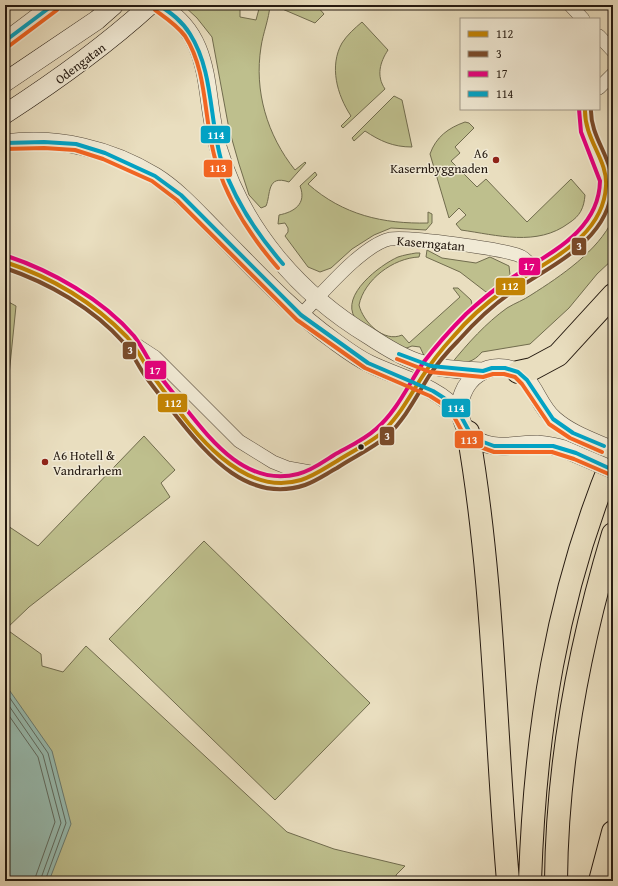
<svg xmlns="http://www.w3.org/2000/svg" width="618" height="886" viewBox="0 0 618 886" font-family="'Gentium Book Plus',serif">
  <rect width="100%" height="100%" fill="#e9debf"/>
  <filter id="stains"><feTurbulence type="fractalNoise" baseFrequency=".005" numOctaves="4"/><feColorMatrix values="0 0 0 0 .2 0 0 0 0 .09 0 0 0 0 .02 0 0 0 .5 -.17"/></filter>
  <radialGradient id="worn" r=".72"><stop offset=".6" stop-color="#630" stop-opacity="0"/><stop offset="1" stop-color="#630" stop-opacity=".3"/></radialGradient>
  <!-- green -->
  <path fill="#bebf8d" stroke="#716c4e" d="M183,5H240V17L256,20L260,5H270C269,19 263,33 261,47C254,91 267,135 295,170L305,162L306,163L289,182C266,174 271,195 266,206L261,208L249,195L239,164L229,129L212,37L197,18Z
    M273,5H316L324,14L315,23Z
    M362,22L388,50C380,62 376,76 385,89L343,128L341,126L351,116C337,95 329,66 342,43C347,35 355,28 362,22Z
    M394,96L402,100L412,147C393,147 380,141 365,131L354,141L352,138Z
    M465,122L469,123L474,128L455,147L460,153L451,161L477,187L486,179L527,222L571,179L585,195C584,208 580,216 569,223C537,247 497,235 461,230L456,224L466,215L459,208L449,218L430,154C436,137 448,128 465,122Z
    M315,172L317,175L308,184C343,215 383,224 428,223V212L432,214V223L426,230L391,228L374,235L352,249L331,268L320,272L308,267L285,236L288,232V228L285,223L278,224L279,215C294,212 307,204 300,186Z
    M613,219V259L597,274L569,308L530,344L482,352C473,363 465,363 451,364C468,343 486,323 507,308C515,303 524,300 531,295C561,276 598,251 613,219Z
    M427,250L442,258L476,263L490,257L509,266L510,275L491,292H486L460,272L426,257Z
    M416,253H420L419,257C393,258 364,280 359,305C363,322 384,343 402,335L409,343L460,297L453,288H458L471,300L472,304L439,341L426,360L420,347L412,346L404,349C394,343 360,325 355,318C340,295 380,265 398,257C404,255 410,254 416,253Z
    M5,300L16,306L8,385L5,384Z
    M144,436L175,470L161,483L170,497L29,607L6,629L41,654L42,666L63,672L86,646L287,832L334,849L405,866L396,875L397,881H5V524L38,546Z
    M204,541L370,703L275,800L109,639Z"/>
  <!-- water -->
  <path fill="#97bcb1" stroke="#697b71" d="M5,684L52,751L71,824L49,881H5Z"/>
  <g fill="none" stroke-linecap="round" stroke-linejoin="round">
    <!-- shore -->
    <path stroke="#5e6a60" stroke-width="1" d="M5,691L48,753L66,823L45,881
      M5,700L43,755L61,823L40,881
      M5,710L38,757L55,822L34,881"/>
    <!-- minor-tunnel -->
    <path stroke="#c2b79c" stroke-width="13" stroke-dasharray="13 6" stroke-linecap="butt" d="M406,404L434,359"/>
    <defs>
      <path id="minor" d="M570,5L583,19
        M599,36L613,51
        M599,88L613,74
        M5,262L48,277L98,311L129,340L155,357L239,441L273,462L288,468L316,473
        M301,315C321,295 362,245 390,239C406,236 508,249 522,257C527,260 531,265 535,270
        M132,345C154,379 205,455 241,473C257,481 280,485 297,481C312,479 327,467 339,459C367,442 388,431 406,404
        M434,359C452,339 470,316 491,299C532,266 596,249 607,190C611,163 579,139 585,109"/>
      <path id="tertiary" d="M159,5C217,38 202,96 219,150C243,229 299,294 369,336C384,346 400,356 417,362C438,369 461,370 483,371
        M5,41L53,5
        M5,143C57,136 111,149 155,176C179,191 198,213 218,233C255,270 290,309 333,340C344,348 357,358 370,364C401,379 438,386 459,413
        M564,449C555,446 547,445 537,444C518,444 495,451 477,440C442,417 465,362 505,368C534,372 535,403 554,419C571,434 593,441 613,450"/>
      <path id="secondary" d="M5,82L97,20L114,5
        M5,114C56,81 105,46 150,5"/>
      <path id="motorway" d="M518,372L532,369L558,355L613,295
        M468,432C494,581 495,731 508,881
        M530,881C535,733 556,595 613,458
        M556,881C557,762 579,647 613,534
        M600,881L613,832"/>
    </defs>
    <!-- minor casing -->
    <use href="#minor" stroke="#554a3c" stroke-width="14"/>
    <!-- tertiary casing -->
    <use href="#tertiary" stroke="#554a3c" stroke-width="18"/>
    <!-- secondary casing -->
    <use href="#secondary" stroke="#241910" stroke-width="20"/>
    <!-- motorway casing -->
    <use href="#motorway" stroke="#241910" stroke-width="24"/>
    <!-- minor -->
    <use href="#minor" stroke="#f1ead5" stroke-width="13"/>
    <!-- tertiary -->
    <use href="#tertiary" stroke="#f1ead5" stroke-width="17"/>
    <!-- secondary -->
    <use href="#secondary" stroke="#f1ead5" stroke-width="19"/>
    <!-- motorway -->
    <use href="#motorway" stroke="#e9debf" stroke-width="22"/>
    <defs>
      <path id="tertiary-bridge" d="M564,449L613,470"/>
    </defs>
    <!-- tertiary-bridge casing -->
    <use href="#tertiary-bridge" stroke="#554a3c" stroke-width="18" stroke-linecap="butt"/>
    <!-- tertiary-bridge -->
    <use href="#tertiary-bridge" stroke="#f1ead5" stroke-width="17"/>
    <defs>
      <path id="bus-1" d="M5,262C51,277 93,302 127,337C138,349 145,366 155,379C187,422 237,499 301,480C314,476 325,468 337,461C351,452 366,445 379,435C398,419 409,397 422,377C431,363 441,350 452,338C468,319 486,303 506,289C543,262 603,240 606,186C608,160 584,139 585,109"/>
      <path id="bus-2" d="M5,268C49,283 93,308 124,343C133,353 138,366 146,377C156,391 167,404 177,417C208,456 249,504 305,485C316,481 326,474 337,468C353,457 372,449 387,436C405,419 416,397 429,376C437,364 447,352 458,341C474,323 491,306 512,292C550,266 609,241 612,187C614,159 590,138 591,109"/>
      <path id="bus-3" d="M7,256C52,271 102,299 134,336C141,345 147,357 153,367C163,381 175,395 186,409C213,443 248,487 298,474C311,471 323,462 334,455C348,447 364,440 376,429C397,411 408,385 423,363C436,346 451,329 466,314C478,303 491,292 504,283C542,256 599,235 600,181L581,132L579,109"/>
      <path id="bus-4" d="M159,5C171,13 182,21 190,34C214,72 209,121 222,163C235,201 257,234 283,264
        M5,41L53,5
        M5,143L44,142L76,144L105,153L155,176L181,195L301,315L368,363L433,391L444,398L457,409L469,431L478,440L494,446H553L576,453L613,470
        M399,354L431,366L483,371L492,368H505L518,372L527,380L553,419L573,433L604,446"/>
      <path id="bus-5" d="M155,10C166,18 177,25 185,36C209,73 203,124 217,165C229,203 252,238 278,268
        M9,46L57,10
        M5,149L44,148L75,150L103,159L152,181L177,200L297,320L365,368L430,396L441,403L452,413L464,435L475,445L494,452H552L574,459L611,475
        M397,359L430,372L483,377L493,374H504L515,377L522,384L549,424L570,438L602,452"/>
    </defs>
    <!-- bus-1 casing -->
    <use href="#bus-1" stroke="#f1ead5" stroke-width="7"/>
    <!-- bus-2 casing -->
    <use href="#bus-2" stroke="#f1ead5" stroke-width="7"/>
    <!-- bus-3 casing -->
    <use href="#bus-3" stroke="#f1ead5" stroke-width="7"/>
    <!-- bus-4 casing -->
    <use href="#bus-4" stroke="#f1ead5" stroke-width="7"/>
    <!-- bus-5 casing -->
    <use href="#bus-5" stroke="#f1ead5" stroke-width="7"/>
    <!-- bus-1 -->
    <use href="#bus-1" stroke="#c28304" stroke-width="4"/>
    <!-- bus-2 -->
    <use href="#bus-2" stroke="#7a4b2a" stroke-width="4"/>
    <!-- bus-3 -->
    <use href="#bus-3" stroke="#e5007d" stroke-width="4"/>
    <!-- bus-4 -->
    <use href="#bus-4" stroke="#02a2c4" stroke-width="4"/>
    <!-- bus-5 -->
    <use href="#bus-5" stroke="#f26522" stroke-width="4"/>
  </g>
  <!-- markers -->
  <g fill="#8f2418" stroke="#f1ead5" stroke-width="1.5">
    <circle cx="496" cy="160" r="4"/>
    <circle cx="45" cy="462" r="4"/>
  </g>
  <circle fill="#241910" stroke="#f1ead5" stroke-width="1.5" cx="361" cy="447" r="3.5"/>
  <g text-anchor="middle" stroke-width="3" stroke-linejoin="round" paint-order="stroke">
    <!-- street labels -->
    <g font-size="13" fill="#241910" stroke="#f1ead5">
      <text transform="translate(80 63) rotate(-37)" y="5">Odengatan</text>
      <text transform="translate(431 243) rotate(5)" y="5">Kaserngatan</text>
    </g>
    <!-- poi labels -->
    <g font-size="13" fill="#241910" stroke="#f1ead5" text-anchor="end">
      <text x="488" y="158">A6<tspan x="488" dy="15">Kasernbyggnaden</tspan></text>
      <text x="53" y="460" text-anchor="start">A6 Hotell &amp;<tspan x="53" dy="15">Vandrarhem</tspan></text>
    </g>
  </g>
  <g stroke="#f1ead5" stroke-width="1.5">
    <rect x="200" y="125" width="31" height="19" rx="4" fill="#02a2c4"/>
    <rect x="203" y="159" width="30" height="19" rx="4" fill="#f26522"/>
    <rect x="571" y="237" width="16" height="19" rx="4" fill="#7a4b2a"/>
    <rect x="518" y="257" width="23" height="19" rx="4" fill="#e5007d"/>
    <rect x="495" y="277" width="31" height="19" rx="4" fill="#c28304"/>
    <rect x="122" y="341" width="15" height="19" rx="4" fill="#7a4b2a"/>
    <rect x="144" y="360" width="23" height="20" rx="4" fill="#e5007d"/>
    <rect x="157" y="393" width="31" height="20" rx="4" fill="#c28304"/>
    <rect x="441" y="398" width="30" height="20" rx="4" fill="#02a2c4"/>
    <rect x="379" y="426" width="16" height="20" rx="4" fill="#7a4b2a"/>
    <rect x="454" y="430" width="30" height="19" rx="4" fill="#f26522"/>
  </g>
  <g font-size="11" text-anchor="middle" font-weight="bold" fill="#fff">
    <text x="216" y="139">114</text>
    <text x="218" y="172">113</text>
    <text x="579" y="250">3</text>
    <text x="529" y="270">17</text>
    <text x="510" y="290">112</text>
    <text x="130" y="354">3</text>
    <text x="155" y="374">17</text>
    <text x="173" y="407">112</text>
    <text x="456" y="412">114</text>
    <text x="387" y="440">3</text>
    <text x="469" y="444">113</text>
  </g>
  <!-- margin -->
  <rect width="618" height="886" fill="none" stroke="#e9debf" stroke-width="20"/>
  <rect x="6" y="6" width="606" height="874" fill="none" stroke="#241910" stroke-width="2"/>
  <rect x="10" y="10" width="598" height="866" fill="none" stroke="#241910"/>
  <!-- legend -->
  <rect x="460" y="18" width="140" height="92" fill="#f1ead5" stroke="#9f9686"/>
  <rect x="468" y="31" width="20" height="6" fill="#c28304" stroke="#9f9686"/>
  <text x="496" y="38" font-size="12" fill="#241910">112</text>
  <rect x="468" y="51" width="20" height="6" fill="#7a4b2a" stroke="#9f9686"/>
  <text x="496" y="58" font-size="12" fill="#241910">3</text>
  <rect x="468" y="71" width="20" height="6" fill="#e5007d" stroke="#9f9686"/>
  <text x="496" y="78" font-size="12" fill="#241910">17</text>
  <rect x="468" y="91" width="20" height="6" fill="#02a2c4" stroke="#9f9686"/>
  <text x="496" y="98" font-size="12" fill="#241910">114</text>
  <rect width="100%" height="100%" filter="url(#stains)"/>
  <rect width="100%" height="100%" fill="url(#worn)"/>
</svg>
